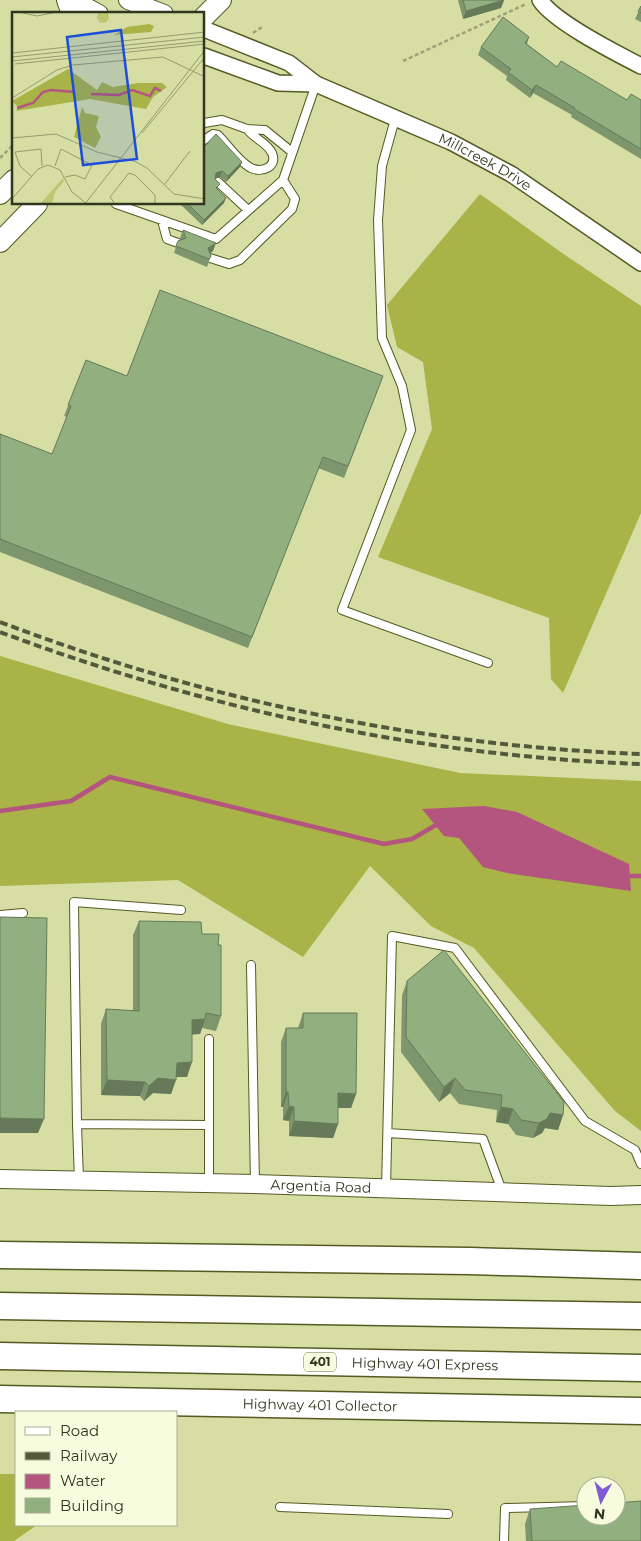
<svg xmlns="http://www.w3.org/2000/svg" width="641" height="1541" viewBox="0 0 641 1541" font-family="Montserrat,sans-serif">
  <rect width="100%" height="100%" fill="#d6dea4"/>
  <!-- forest -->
  <path fill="#a9b347" d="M480,194L562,253L641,306V513L563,693L551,679L549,618L378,557L432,429L423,362L397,347L387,305Z
    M0,656L228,724L460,773L641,781V1131L615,1111L474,948L431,926L370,866L303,957L178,880L0,886Z
    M0,1474H16V1525H37L14,1541H0Z"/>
  <!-- water -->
  <path fill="#b45580" d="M484,806L517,812L629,864L631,891L507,873L483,867L459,838L444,836L422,809Z"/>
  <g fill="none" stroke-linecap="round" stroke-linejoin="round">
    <!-- stream -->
    <path stroke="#b45580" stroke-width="4.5" d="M0,811L71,801L110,777L384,844L412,839L436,825H441
      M625,876H641"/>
    <defs>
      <path id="service" d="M395,119L382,166L378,220L382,338L402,386L411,430L342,610L488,663
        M204,123L222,120L247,129L265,130L292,152
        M204,140L213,134L218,135C228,145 239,162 251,168C262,173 278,167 272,153C267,142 254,139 247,129
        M218,182L248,210
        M116,204L216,239L283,180L316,84
        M162,221L167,239L178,243
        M210,258L229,264L240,260L292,209L295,199L283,180
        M0,915L23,913
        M251,965L255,1184
        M77,1124L74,902L181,910
        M388,1133L483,1139L502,1191
        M79,1181L77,1124L208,1125
        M209,1183V1039
        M386,1188L392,936L455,948L585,1121L635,1150L641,1164
        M280,1507L448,1514
        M504,1541L505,1508L586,1506"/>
      <g id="minor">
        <path d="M540,0C554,22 616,53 641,66"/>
        <path id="s1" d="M204,29L289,63L316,84L451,142L511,174L641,263"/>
        <path d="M204,56L278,83L316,84"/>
      </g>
      <g id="tertiary">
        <path d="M73,0L99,14"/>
        <path d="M128,0L164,14"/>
        <path id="s2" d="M0,1179L255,1184L611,1196L641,1195"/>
      </g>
      <path id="secondary" d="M67,0L72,14
        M204,17L221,0
        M0,194L14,180
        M0,242L37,204"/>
      <g id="motorway">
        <path d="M0,1255L470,1261L641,1266"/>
        <path d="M0,1306L641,1316"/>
        <path id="s3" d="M0,1356L641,1368"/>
        <path id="s4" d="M0,1399L641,1411"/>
      </g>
    </defs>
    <!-- service casing -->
    <use href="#service" stroke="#555a24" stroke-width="10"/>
    <!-- minor casing -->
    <use href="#minor" stroke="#555a24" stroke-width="18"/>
    <!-- tertiary casing -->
    <use href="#tertiary" stroke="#555a24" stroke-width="20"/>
    <!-- secondary casing -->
    <use href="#secondary" stroke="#555a24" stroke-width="22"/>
    <!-- motorway casing -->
    <use href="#motorway" stroke="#555a24" stroke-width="29"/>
    <!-- path -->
    <path stroke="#9da375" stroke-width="2.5" stroke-dasharray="4 2.5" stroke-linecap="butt" d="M253,33L262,27
      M403,61L526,4
      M0,158L14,144"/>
    <!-- service -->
    <use href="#service" stroke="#fff" stroke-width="8"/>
    <!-- minor -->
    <use href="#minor" stroke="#fff" stroke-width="15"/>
    <!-- tertiary -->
    <use href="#tertiary" stroke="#fff" stroke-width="18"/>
    <!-- secondary -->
    <use href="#secondary" stroke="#fff" stroke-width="20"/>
    <!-- motorway -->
    <use href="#motorway" stroke="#fff" stroke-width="26"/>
    <!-- rail -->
    <path stroke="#55593b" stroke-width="4" stroke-dasharray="8 4" stroke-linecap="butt" d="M0,622C205,700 422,746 641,754
      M0,632C206,709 421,756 641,764"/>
  </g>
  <!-- wall -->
  <path fill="#7d966d" d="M458,0H504L501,8L463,19Z
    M641,6V22L635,19Z
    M529,37L527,44L557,67L627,100H641V159L571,117L572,115L533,93L530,98L506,80L507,76L478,55L481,47Z
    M204,147L242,162L240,167L226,182L220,177L215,178L218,190L224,203L202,225L180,204H204Z
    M183,230L213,251L210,253L211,256L207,267L174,253L178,241L181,240L180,238Z
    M86,360L127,376H383L344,478L318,468L248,648L0,552V434L52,454L67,417L64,416Z
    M139,921L202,934L218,945L221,1016L216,1031L202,1028L200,1034H192L187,1077H176L171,1094L153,1093L144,1101L140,1096L101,1095V1024L106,1009L133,1011V935Z
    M407,981L563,1115L558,1130L545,1128L542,1133L533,1138L516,1135L508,1124L496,1122L497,1110L459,1104L450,1093L439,1102L401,1052L402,995Z
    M303,1013L356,1094L351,1108H338V1124L333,1138L289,1136V1121L283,1120V1107H281V1042L286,1028H298Z
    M530,1509L641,1541H526L525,1524Z"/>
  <!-- shaded-wall -->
  <path fill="#667a59" d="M504,0L501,8L463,19L466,11Z
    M536,85L533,93L530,98L532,90Z
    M242,162L240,167L226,182L228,176Z
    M222,171L220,177L214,179L216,173Z
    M226,198L224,203L202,225L204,220Z
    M216,243L213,251L205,256L208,248Z
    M205,1019L200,1034L187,1035L192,1020Z
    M192,1062L187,1077H172L177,1063Z
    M158,1078L176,1080L171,1094L153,1093L144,1101L149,1086Z
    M455,1078L450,1093L439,1102L444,1087Z
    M107,1080L145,1082L140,1096L101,1095Z
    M286,1092H288L283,1107H281Z
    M338,1093L356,1094L351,1108H333Z
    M289,1106L294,1107L289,1121L283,1120Z
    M501,1107L513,1109L508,1124L496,1122Z
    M550,1113L563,1115L558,1130L545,1128L542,1133L533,1138L539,1123Z
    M0,1118L44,1119L38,1133H0Z
    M294,1121L338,1124L333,1138L289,1136Z"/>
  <!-- building -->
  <path fill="#91af7f" stroke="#667a59" d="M463,0H504L466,11Z
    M641,6V13L638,11Z
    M503,17L529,37L525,43L557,67L561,61L627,100L631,94L641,100V149L574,109L575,108L536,85L532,90L508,72L511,69L481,47Z
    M216,134L242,162L228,176L222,171L216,173L215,179L220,184L216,188L226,198L204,220L188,204H204V147Z
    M183,230L216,243L208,248L211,256L209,259L176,246L178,241L186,238Z
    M160,290L383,376L348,466L323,457L252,637L0,539V434L52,454L71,406L68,405L86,360L127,376Z
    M0,917L47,918L44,1119L0,1118Z
    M139,921L201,922L202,934H219L218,945H221V1016L206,1013L205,1019L192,1020V1062L177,1063L176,1080L158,1078L149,1086L145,1082L107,1080L106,1009L139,1011Z
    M444,950L564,1102L563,1115L550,1113L547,1119L539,1123L521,1120L513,1109L501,1107L502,1095L465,1090L455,1078L444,1087L406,1037L407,981Z
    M303,1013H357L356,1094L338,1093V1124L294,1121V1107L289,1106L288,1092H286V1028H303Z
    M641,1501V1541H532L530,1509L586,1505V1516H616V1503Z"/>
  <g text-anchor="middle" stroke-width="4.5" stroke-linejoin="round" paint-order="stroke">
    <!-- shield labels -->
    <rect fill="#f7fcdf" stroke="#6e7159" stroke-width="1" x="304" y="1352.5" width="32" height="19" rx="4"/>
    <g font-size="12" font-weight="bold" fill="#33361f">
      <text x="320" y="1366">401</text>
    </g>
    <!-- street labels -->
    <g font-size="14" fill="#33361f" stroke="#f7fcdf">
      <text dy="5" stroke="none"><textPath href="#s1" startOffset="312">Millcreek Drive</textPath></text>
      <text dy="5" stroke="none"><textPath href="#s2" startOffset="321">Argentia Road</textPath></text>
      <text dy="5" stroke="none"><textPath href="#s3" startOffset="425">Highway 401 Express</textPath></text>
      <text dy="5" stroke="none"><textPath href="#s4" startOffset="320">Highway 401 Collector</textPath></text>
    </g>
  </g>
  <!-- overview -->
  <g transform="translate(12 12)">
    <rect width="192" height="192" fill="#d6dea4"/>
    <path d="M85 5a6 6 0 1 1 12 0a6 6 0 1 1-12 0ZM51,166L52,169L43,180L40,192H28Z" fill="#bdc672"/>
    <path d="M137,12L142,14L139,20L102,23L115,15ZM56,57L85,78L90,70L101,75L126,71H150L155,75L141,85L134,97L78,87L4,99L6,95L0,89ZM70,95L73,101L87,104L84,115L89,125L83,136L62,125Z" fill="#a9b347"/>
    <path fill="none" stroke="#b45580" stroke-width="2.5" d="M79,82L107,83L120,78L138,84L143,76L149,79M5,96L21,91L31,80L39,78L63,80"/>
    <path fill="none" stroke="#959b6f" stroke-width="1" d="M7,0L25,4L45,0M0,41L193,20M0,45L193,25M0,49L193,29M3,52L193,32M0,86L45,58L61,53L151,45L193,65M130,121L193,45M0,126L44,122L85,140L121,149M120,148L135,156L162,182L193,187M43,154L49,137L80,153L73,167L63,163L53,165M19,164L8,154L3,140L29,137L30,154M152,173L178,139M0,187L26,157L36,153L48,158L60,180L75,192M73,192L193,38M103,192L98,185L117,161L123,163L143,183V192"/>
    <path fill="#1d4ed8" fill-opacity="0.15" stroke="#1d4ed8" stroke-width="2.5" d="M109,18L125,147L71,153L55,25Z"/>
    <rect width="192" height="192" fill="none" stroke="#33361f" stroke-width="2.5"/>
  </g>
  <!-- legend -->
  <rect x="15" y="1411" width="162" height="115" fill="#f7fcdf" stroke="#a9ad92"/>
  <rect x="25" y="1427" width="25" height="8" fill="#ffffff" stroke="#a9ad92"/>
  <text x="60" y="1436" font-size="15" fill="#33361f">Road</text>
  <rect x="25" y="1452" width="25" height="8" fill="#55593b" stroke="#a9ad92"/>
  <text x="60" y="1461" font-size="15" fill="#33361f">Railway</text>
  <rect x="25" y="1474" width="25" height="15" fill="#b45580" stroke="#a9ad92"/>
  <text x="60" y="1486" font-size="15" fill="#33361f">Water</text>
  <rect x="25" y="1498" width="25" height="15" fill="#91af7f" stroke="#a9ad92"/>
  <text x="60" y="1511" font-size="15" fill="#33361f">Building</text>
  <!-- north arrow -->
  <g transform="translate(601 1501) rotate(187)"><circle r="24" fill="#f7fcdf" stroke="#a9ad92"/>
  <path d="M0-4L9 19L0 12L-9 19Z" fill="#805bd5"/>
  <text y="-8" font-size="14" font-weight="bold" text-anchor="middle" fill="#33361f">N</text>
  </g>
</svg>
